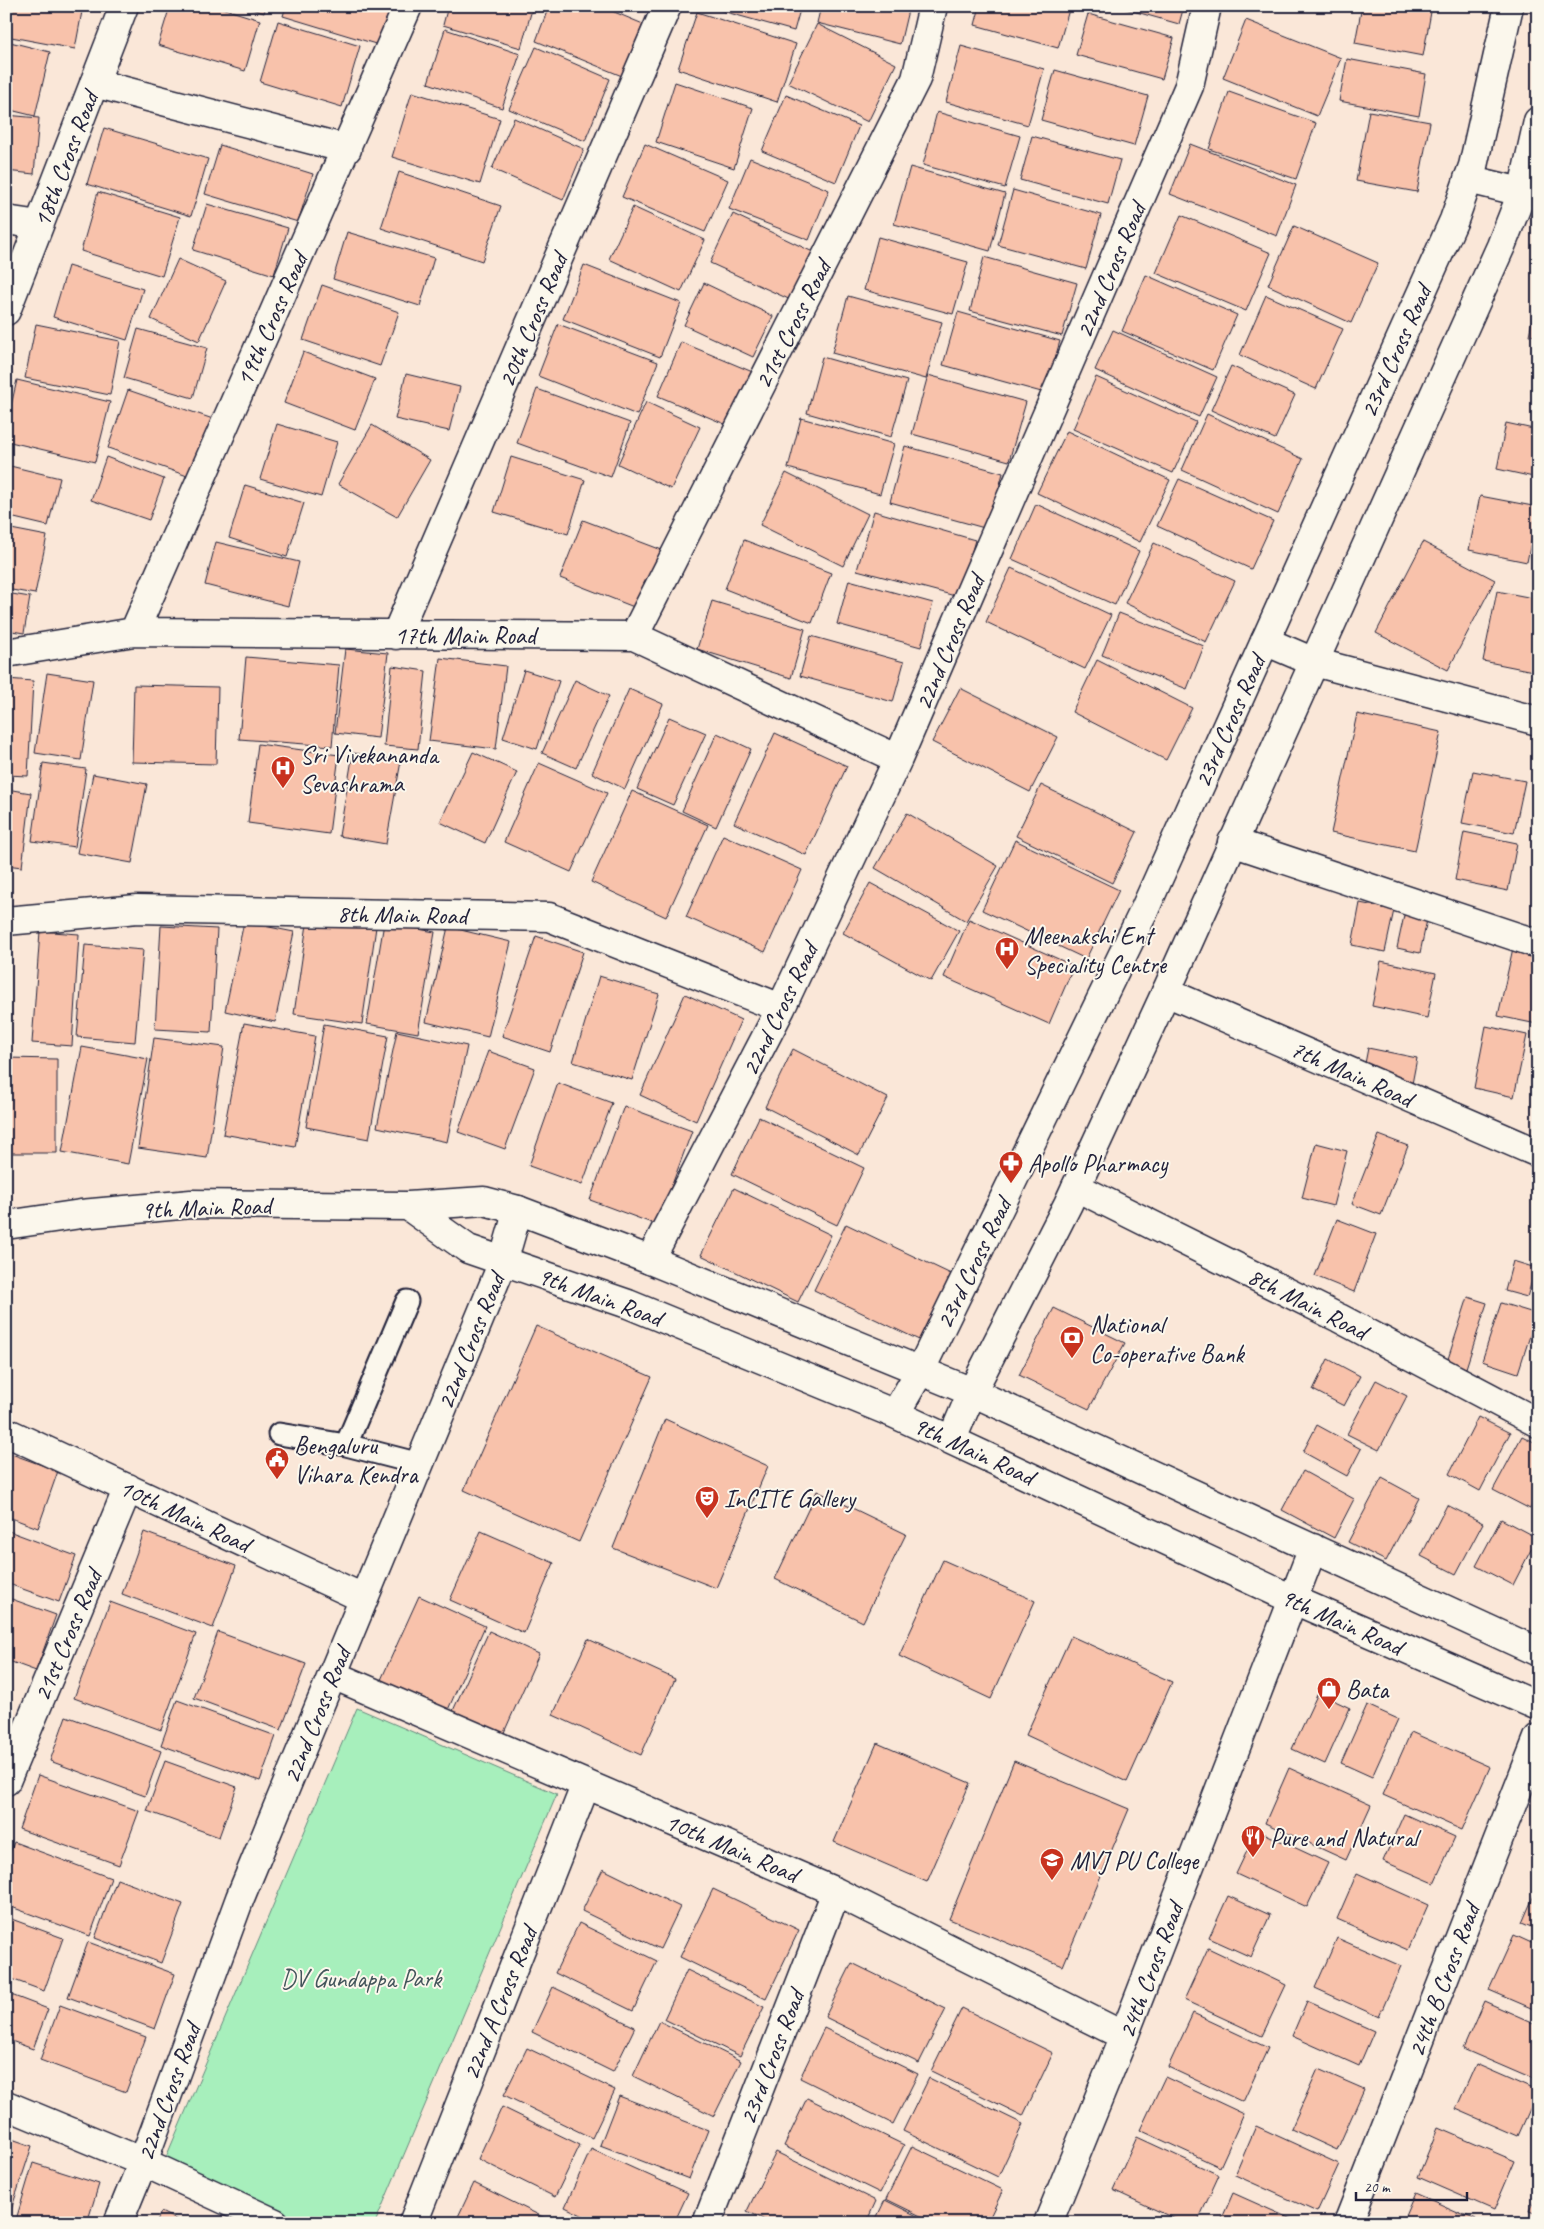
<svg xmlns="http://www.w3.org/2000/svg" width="1544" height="2229" viewBox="0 0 1544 2229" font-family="Caveat,sans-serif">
  <rect width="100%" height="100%" fill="#fae7d8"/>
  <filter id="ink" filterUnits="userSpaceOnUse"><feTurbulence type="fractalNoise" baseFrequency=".02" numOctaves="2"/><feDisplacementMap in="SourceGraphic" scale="10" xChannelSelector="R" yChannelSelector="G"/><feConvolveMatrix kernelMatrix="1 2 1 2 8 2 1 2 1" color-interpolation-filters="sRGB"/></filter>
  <g filter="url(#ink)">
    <!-- green -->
    <path fill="#a7efbc" stroke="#64887c" d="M357,1708L557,1794L375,2223H306L164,2162Z"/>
    <!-- building -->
    <path fill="#f8c2ab" stroke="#22223b" d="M6,6H83L75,49L6,36Z
      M170,6H215L260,20L245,71L158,45Z
      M242,6H266L264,13Z
      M286,6H391L379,45L283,16Z
      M448,6H533L521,48L443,25Z
      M549,6H600L643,24L622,76L536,41Z
      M630,6H645L643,11Z
      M704,6H801L794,31Z
      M821,6H909L900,44L817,23Z
      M980,6H1070L1058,48L975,25Z
      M1115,6H1184L1179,24Z
      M1362,6H1398L1431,12L1423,56L1355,43Z
      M697,12L796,44L777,102L678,69Z
      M1088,14L1174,38L1162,79L1076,55Z
      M1246,20L1341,58L1317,116L1223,78Z
      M278,21L360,46L342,107L260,82Z
      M817,24L896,64L868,122L788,83Z
      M445,29L520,54L502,108L428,83Z
      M6,41L50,52L35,116L6,109Z
      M961,46L1044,69L1028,125L946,102Z
      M536,47L610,79L585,141L509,109Z
      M1347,59L1426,74L1419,116L1339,101Z
      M1055,70L1148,96L1134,146L1041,120Z
      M675,82L753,108L734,168L656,142Z
      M412,92L500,119L480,184L392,157Z
      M1229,92L1316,123L1296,179L1209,149Z
      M786,95L859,126L836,182L762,151Z
      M1369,111L1430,122L1417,192L1356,181Z
      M937,112L1020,136L1005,188L923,165Z
      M6,115L39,118L34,174L6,171Z
      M514,118L584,149L563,200L492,169Z
      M104,128L208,159L191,216L87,184Z
      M1032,136L1120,160L1108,204L1020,180Z
      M645,144L728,180L705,232L622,197Z
      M1190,144L1296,185L1277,236L1170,194Z
      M220,145L313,174L298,222L205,194Z
      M750,158L829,190L809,240L729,209Z
      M910,167L1005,194L990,251L894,224Z
      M399,172L501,206L482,261L381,228Z
      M1013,190L1101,215L1086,269L998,245Z
      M98,192L180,217L162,276L81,251Z
      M207,204L288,228L274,275L193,250Z
      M633,207L705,240L681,292L609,259Z
      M733,214L815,253L793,301L710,263Z
      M1181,215L1271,253L1246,311L1156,273Z
      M1294,226L1378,263L1351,323L1268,285Z
      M347,232L434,258L420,306L333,279Z
      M878,237L968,262L953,314L864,290Z
      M984,257L1077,283L1062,336L970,311Z
      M178,259L226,281L199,341L151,319Z
      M584,265L681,303L660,357L563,319Z
      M68,266L143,289L127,340L53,317Z
      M1146,275L1237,315L1213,370L1122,331Z
      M704,283L773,316L753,357L684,325Z
      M322,285L399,312L380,366L303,340Z
      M1538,293V336L1529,335Z
      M1266,295L1343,329L1316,389L1240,355Z
      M848,296L942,322L926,379L832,353Z
      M958,312L1060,341L1045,393L943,365Z
      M36,324L120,341L110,395L25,378Z
      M558,324L658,362L637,415L538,376Z
      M138,329L207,348L193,398L124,378Z
      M1113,330L1217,377L1199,417L1095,370Z
      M681,342L755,373L732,427L658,396Z
      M303,352L375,379L355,430L284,403Z
      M822,357L907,381L891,437L807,413Z
      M1231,366L1295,395L1275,439L1211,410Z
      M406,374L460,387L449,431L395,419Z
      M928,375L1026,402L1009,461L912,434Z
      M1096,377L1196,422L1173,473L1073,429Z
      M17,380L110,402L95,462L6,441V427Z
      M537,389L630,423L611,477L517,443Z
      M128,390L213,419L193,478L108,448Z
      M646,402L700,427L671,489L618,464Z
      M1207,414L1303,459L1278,514L1182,470Z
      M801,418L894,444L880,494L788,468Z
      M1506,423L1538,430V478L1497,469Z
      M277,424L337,442L321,497L260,479Z
      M372,425L430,460L397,517L338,484Z
      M1067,431L1170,480L1140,542L1037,493Z
      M905,446L1003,473L988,529L890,502Z
      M106,457L164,479L149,520L91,500Z
      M511,457L585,480L568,534L494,512Z
      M6,465L60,478L48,526L6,516Z
      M786,473L868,514L843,566L760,525Z
      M1179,479L1273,521L1251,569L1157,526Z
      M245,485L304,503L287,557L229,538Z
      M1480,496L1538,507L1527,562L1469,550Z
      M1036,504L1139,551L1115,605L1012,559Z
      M874,511L975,540L959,597L857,570Z
      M583,520L662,550L639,609L560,578Z
      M6,528L47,536L35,594L6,589Z
      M744,540L831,573L812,623L725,589Z
      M216,542L299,562L288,606L205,585Z
      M1423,542L1495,580L1448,670L1376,633Z
      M1154,543L1235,581L1206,642L1125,603Z
      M1011,568L1111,615L1085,669L986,622Z
      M849,580L933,603L921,647L837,624Z
      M1497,591L1538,599V672L1483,661Z
      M6,593L30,597L24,633L6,630Z
      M712,601L805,629L791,678L697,649Z
      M1119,613L1204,646L1187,689L1102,655Z
      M811,636L904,662L893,702L800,676Z
      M345,649L388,653L378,738L335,733Z
      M246,657L339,665L332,746L239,739Z
      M440,658L506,666L496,749L429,741Z
      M1097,660L1192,708L1166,760L1072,712Z
      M392,666L426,671L418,749L384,746Z
      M524,670L559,681L537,749L503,738Z
      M47,673L93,680L81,760L35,753Z
      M6,679L33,681L28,776L6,775Z
      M575,680L609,696L576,768L542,753Z
      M134,685L218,687L216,764L132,762Z
      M960,688L1058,737L1030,792L932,742Z
      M629,689L663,704L625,789L592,773Z
      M1357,714L1441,732L1415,851L1331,833Z
      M669,717L706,733L673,805L637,789Z
      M717,733L751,749L716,827L682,811Z
      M775,733L847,766L806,855L734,823Z
      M258,744L339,755L329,834L248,823Z
      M473,752L517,772L485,843L440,822Z
      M353,753L401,761L386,844L339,836Z
      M43,763L86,769L75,847L32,841Z
      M539,763L607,793L571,872L504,842Z
      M1473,771L1525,781L1514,833L1462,823Z
      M93,774L147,784L132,863L77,853Z
      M1041,785L1137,832L1112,883L1016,836Z
      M6,789L31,793L22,867L6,865Z
      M632,791L708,825L666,917L591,882Z
      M907,813L998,866L966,921L875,868Z
      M1464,832L1517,843L1508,891L1455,880Z
      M723,835L802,870L765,952L686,917Z
      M1015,840L1119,890L1086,959L982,910Z
      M870,883L959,931L931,981L843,933Z
      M1360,903L1394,910L1385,952L1352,945Z
      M1405,911L1428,915L1420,953L1397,948Z
      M308,917L376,927L362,1024L294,1014Z
      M969,919L1074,966L1049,1024L944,977Z
      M244,922L294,932L275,1022L225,1011Z
      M384,923L435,932L418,1033L367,1024Z
      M161,926L217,929L211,1032L155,1029Z
      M448,927L511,942L488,1037L426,1022Z
      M40,931L79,934L72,1046L32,1043Z
      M536,936L583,952L550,1052L502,1036Z
      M85,945L143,950L135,1042L77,1037Z
      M1513,948L1538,953L1537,1024L1498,1016Z
      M1381,961L1436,973L1427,1018L1372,1006Z
      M599,976L659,994L632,1080L573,1062Z
      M685,994L741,1020L696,1121L640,1095Z
      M244,1023L315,1036L295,1147L223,1134Z
      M324,1024L388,1036L369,1139L306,1127Z
      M1486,1026L1527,1035L1514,1097L1474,1088Z
      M397,1031L467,1046L447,1142L377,1127Z
      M154,1038L224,1047L207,1158L138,1148Z
      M82,1047L148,1059L128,1164L62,1152Z
      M1368,1048L1417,1058L1412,1084L1363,1074Z
      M793,1049L888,1098L859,1155L765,1107Z
      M488,1051L535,1068L505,1149L458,1132Z
      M6,1058L57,1059V1153H6Z
      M558,1083L612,1103L582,1185L529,1166Z
      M624,1106L692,1131L657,1225L590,1200Z
      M759,1117L864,1168L837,1225L732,1174Z
      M1379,1135L1408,1146L1381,1215L1352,1204Z
      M1316,1143L1347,1151L1333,1206L1302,1198Z
      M734,1188L831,1235L798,1302L701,1255Z
      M1337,1219L1376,1234L1354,1292L1315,1276Z
      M846,1224L951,1274L919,1340L814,1290Z
      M1513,1261L1536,1268L1527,1297L1505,1291Z
      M1468,1297L1487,1303L1466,1368L1447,1362Z
      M1501,1303L1537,1314L1518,1373L1482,1361Z
      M1054,1308L1125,1343L1089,1409L1019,1375Z
      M536,1326L652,1377L579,1542L464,1490Z
      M1328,1359L1360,1376L1344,1406L1313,1390Z
      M1376,1380L1407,1396L1379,1450L1347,1434Z
      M1478,1417L1510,1433L1480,1491L1449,1474Z
      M665,1419L768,1466L716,1588L613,1548Z
      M1317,1425L1361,1449L1347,1476L1303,1452Z
      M1522,1436L1538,1444V1494L1530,1509L1493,1490Z
      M6,1452L58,1471L38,1528L6,1516Z
      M1303,1471L1354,1499L1334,1538L1282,1510Z
      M1382,1478L1419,1498L1386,1561L1348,1542Z
      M817,1491L906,1534L863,1622L775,1579Z
      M1447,1505L1483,1523L1456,1574L1421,1556Z
      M1501,1519L1537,1538L1513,1585L1476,1566Z
      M6,1530L76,1556L59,1602L6,1583Z
      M481,1531L554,1563L524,1633L450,1600Z
      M144,1532L236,1566L213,1628L122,1594Z
      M943,1560L1035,1601L991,1699L899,1656Z
      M419,1596L485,1626L447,1712L380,1682Z
      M6,1597L56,1615L36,1671L6,1660Z
      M110,1602L196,1634L161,1730L74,1698Z
      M489,1631L539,1654L502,1737L452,1713Z
      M218,1632L306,1664L281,1730L194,1698Z
      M1071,1636L1172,1682L1127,1782L1026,1735Z
      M588,1639L675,1679L641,1755L553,1715Z
      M1318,1693L1350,1708L1325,1764L1292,1749Z
      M177,1700L276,1736L260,1781L161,1745Z
      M1367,1705L1398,1719L1372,1777L1341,1763Z
      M66,1716L161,1751L145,1796L50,1761Z
      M1411,1732L1490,1767L1462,1830L1383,1795Z
      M877,1743L970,1783L927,1882L834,1842Z
      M165,1761L237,1787L219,1837L147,1811Z
      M1014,1761L1129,1809L1063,1966L949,1919Z
      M1289,1768L1371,1805L1346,1860L1265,1823Z
      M38,1775L139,1811L119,1865L19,1829Z
      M1404,1814L1455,1837L1434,1883L1383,1861Z
      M1257,1830L1328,1863L1307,1907L1236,1874Z
      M14,1842L111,1878L90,1936L6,1905V1864Z
      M603,1869L680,1907L660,1949L582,1911Z
      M1357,1873L1428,1905L1408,1950L1337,1919Z
      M117,1879L183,1904L161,1963L95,1938Z
      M1538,1886V1930L1522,1923Z
      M713,1889L799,1930L766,1999L680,1957Z
      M1228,1896L1270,1915L1251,1957L1209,1938Z
      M6,1917L63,1938L44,1991L6,1977Z
      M579,1923L657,1961L633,2011L555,1973Z
      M1514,1935L1538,1946V2011L1489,1990Z
      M1337,1938L1401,1966L1379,2017L1315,1988Z
      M88,1942L175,1974L155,2029L68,1997Z
      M1208,1948L1286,1985L1262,2036L1184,2000Z
      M852,1963L946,2009L919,2063L825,2017Z
      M687,1970L764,2007L740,2056L664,2019Z
      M553,1987L635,2027L613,2072L532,2032Z
      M6,1993L48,2009L33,2049L6,2039Z
      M1307,2001L1374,2031L1359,2066L1292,2036Z
      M1484,2001L1538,2025L1537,2081L1463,2049Z
      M60,2005L146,2037L126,2092L40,2060Z
      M962,2008L1053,2053L1023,2116L931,2071Z
      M1193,2013L1268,2048L1243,2102L1168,2067Z
      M659,2021L741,2061L714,2116L633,2076Z
      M824,2028L918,2074L893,2124L800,2078Z
      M527,2048L615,2090L592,2138L504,2095Z
      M1476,2064L1538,2091L1518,2136L1456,2109Z
      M1318,2069L1364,2089L1337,2150L1291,2129Z
      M1165,2077L1244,2114L1220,2167L1140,2130Z
      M929,2078L1023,2124L998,2177L903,2131Z
      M619,2096L708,2130L689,2179L600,2145Z
      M807,2098L904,2145L880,2193L784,2146Z
      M502,2107L580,2145L555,2197L478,2159Z
      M1256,2126L1339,2164L1317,2212L1235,2175Z
      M1438,2128L1515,2161L1494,2210L1418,2177Z
      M6,2137L32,2146L11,2210L6,2208Z
      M1137,2137L1219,2175L1197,2223H1184L1113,2190Z
      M912,2146L1003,2190L987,2223H935L886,2199Z
      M591,2149L688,2193L674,2223H598L565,2207Z
      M776,2152L876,2201L866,2223H771L747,2211Z
      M33,2163L99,2184L87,2223H15Z
      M474,2183L555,2223H455Z
      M1233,2193L1300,2223H1220Z
      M1415,2193L1476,2220L1475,2223H1402Z
      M1538,2193V2213L1530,2210Z
      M885,2200L931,2223H874Z
      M161,2212L183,2223H156Z"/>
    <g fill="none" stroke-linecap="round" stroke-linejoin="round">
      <defs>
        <path id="lane" d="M407,1301L346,1445L420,1464
          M279,1434L346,1445"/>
        <path id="street" d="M94,83L347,149
          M1468,179L1538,196
          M6,220L39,225
          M6,311L124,6
          M134,632L408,6
          M396,635L667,6
          M634,636L916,79L933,6
          M1265,641L1314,662L1538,721
          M6,653L134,632L634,636L898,759
          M1232,842L1538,944
          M6,921L137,909L549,917L781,1008
          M1166,992L1538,1153
          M1076,1187L1339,1318L1538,1423
          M650,1260L781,1008L898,759L1189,86L1207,6
          M6,1432L363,1598
          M333,1675L836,1892L1124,2036
          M6,1781L128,1488
          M6,2105L143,2162L275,2223
          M118,2223L143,2162L240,1898L503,1262L518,1210
          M413,2223L586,1784
          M707,2223L836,1892
          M1348,2223L1538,1738"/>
        <path id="secondary" d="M408,1206L468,1249L628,1304L895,1414L1294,1600L1538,1706
          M6,1225L81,1214L191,1204L408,1206L484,1201L518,1210L650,1260L972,1392L1538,1652
          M895,1414L920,1371L1143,913L1454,220L1473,166L1509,6
          M952,1439L972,1392L1068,1204L1166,992L1501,246L1522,193L1538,121
          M1048,2223L1124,2036L1313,1548"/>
      </defs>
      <!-- lane casing -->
      <use href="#lane" stroke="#22223b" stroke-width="25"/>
      <!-- street casing -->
      <use href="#street" stroke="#22223b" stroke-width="31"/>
      <!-- secondary casing -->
      <use href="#secondary" stroke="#22223b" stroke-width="31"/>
      <!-- lane -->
      <use href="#lane" stroke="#fbf7ec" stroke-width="21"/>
      <!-- street -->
      <use href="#street" stroke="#fbf7ec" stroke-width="28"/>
      <!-- secondary -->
      <use href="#secondary" stroke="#fbf7ec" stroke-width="28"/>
    </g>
  </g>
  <!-- icons -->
  <defs>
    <symbol id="hospital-pin" viewBox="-11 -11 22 30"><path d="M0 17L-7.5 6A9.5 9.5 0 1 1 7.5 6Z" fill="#c8321e" stroke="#fbf7ec"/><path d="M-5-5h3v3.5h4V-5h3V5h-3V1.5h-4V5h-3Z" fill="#fff"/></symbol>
    <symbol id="pharmacy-pin" viewBox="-11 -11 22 30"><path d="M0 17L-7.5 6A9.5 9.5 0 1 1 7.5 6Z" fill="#c8321e" stroke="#fbf7ec"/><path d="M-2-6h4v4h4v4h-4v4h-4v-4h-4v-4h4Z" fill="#fff"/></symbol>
    <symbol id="bank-pin" viewBox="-11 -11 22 30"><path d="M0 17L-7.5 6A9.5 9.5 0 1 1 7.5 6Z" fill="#c8321e" stroke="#fbf7ec"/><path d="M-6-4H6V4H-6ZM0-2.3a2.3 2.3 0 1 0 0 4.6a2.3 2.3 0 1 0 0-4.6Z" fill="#fff"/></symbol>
    <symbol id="civic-pin" viewBox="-11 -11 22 30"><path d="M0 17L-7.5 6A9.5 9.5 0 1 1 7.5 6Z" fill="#c8321e" stroke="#fbf7ec"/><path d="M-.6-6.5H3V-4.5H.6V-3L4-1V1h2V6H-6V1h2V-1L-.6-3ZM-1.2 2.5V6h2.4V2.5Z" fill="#fff"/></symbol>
    <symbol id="theatre-pin" viewBox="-11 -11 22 30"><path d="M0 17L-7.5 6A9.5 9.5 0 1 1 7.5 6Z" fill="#c8321e" stroke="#fbf7ec"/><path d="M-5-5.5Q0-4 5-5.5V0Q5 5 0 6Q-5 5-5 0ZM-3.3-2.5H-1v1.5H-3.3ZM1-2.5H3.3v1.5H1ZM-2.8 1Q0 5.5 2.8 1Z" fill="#fff"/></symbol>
    <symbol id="shop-pin" viewBox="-11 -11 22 30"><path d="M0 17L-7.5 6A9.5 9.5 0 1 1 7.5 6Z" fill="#c8321e" stroke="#fbf7ec"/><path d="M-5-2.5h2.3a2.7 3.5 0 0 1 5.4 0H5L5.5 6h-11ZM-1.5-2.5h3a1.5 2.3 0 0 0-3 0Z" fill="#fff"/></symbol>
    <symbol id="restaurant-pin" viewBox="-11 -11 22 30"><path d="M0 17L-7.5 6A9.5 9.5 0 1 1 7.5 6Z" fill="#c8321e" stroke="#fbf7ec"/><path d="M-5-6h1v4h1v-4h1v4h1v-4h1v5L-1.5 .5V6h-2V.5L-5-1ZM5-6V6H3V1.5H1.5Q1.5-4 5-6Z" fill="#fff"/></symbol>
    <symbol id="university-pin" viewBox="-11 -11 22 30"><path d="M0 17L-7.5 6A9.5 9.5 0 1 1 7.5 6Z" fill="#c8321e" stroke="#fbf7ec"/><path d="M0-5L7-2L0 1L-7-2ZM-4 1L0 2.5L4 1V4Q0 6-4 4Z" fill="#fff"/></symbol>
  </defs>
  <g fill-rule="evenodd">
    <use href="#hospital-pin" x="269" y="754" width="28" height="38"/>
    <use href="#hospital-pin" x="993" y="935" width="28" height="38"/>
    <use href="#pharmacy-pin" x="997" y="1149" width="28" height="38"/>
    <use href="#bank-pin" x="1058" y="1324" width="28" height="38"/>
    <use href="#civic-pin" x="263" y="1445" width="28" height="38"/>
    <use href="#theatre-pin" x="693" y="1484" width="28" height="38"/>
    <use href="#shop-pin" x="1315" y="1675" width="28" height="38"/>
    <use href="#restaurant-pin" x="1239" y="1823" width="28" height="38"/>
    <use href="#university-pin" x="1038" y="1846" width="28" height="38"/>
  </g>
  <g text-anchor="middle" stroke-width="4" stroke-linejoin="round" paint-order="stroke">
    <!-- street labels -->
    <g font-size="25" fill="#22223b" stroke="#fbf7ec">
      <text transform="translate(65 159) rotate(-69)" y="9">18th Cross Road</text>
      <text transform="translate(1110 270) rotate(-67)" y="9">22nd Cross Road</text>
      <text transform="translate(271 319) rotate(-66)" y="9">19th Cross Road</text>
      <text transform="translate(532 320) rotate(-67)" y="9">20th Cross Road</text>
      <text transform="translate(792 324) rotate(-63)" y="9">21st Cross Road</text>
      <text transform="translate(1395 351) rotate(-66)" y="9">23rd Cross Road</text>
      <text x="465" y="644">17th Main Road</text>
      <text transform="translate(949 642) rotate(-67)" y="9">22nd Cross Road</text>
      <text transform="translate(1229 721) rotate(-66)" y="9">23rd Cross Road</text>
      <text transform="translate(402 914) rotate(1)" y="9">8th Main Road</text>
      <text transform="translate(779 1009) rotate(-64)" y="9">22nd Cross Road</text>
      <text transform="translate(1352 1073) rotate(24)" y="9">7th Main Road</text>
      <text transform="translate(206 1207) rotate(-2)" y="9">9th Main Road</text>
      <text transform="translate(973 1263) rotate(-64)" y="9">23rd Cross Road</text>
      <text transform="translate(600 1296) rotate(20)" y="9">9th Main Road</text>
      <text transform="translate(1308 1303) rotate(27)" y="9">8th Main Road</text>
      <text transform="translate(470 1341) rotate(-68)" y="9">22nd Cross Road</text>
      <text transform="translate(974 1450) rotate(25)" y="9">9th Main Road</text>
      <text transform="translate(185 1515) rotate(25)" y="9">10th Main Road</text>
      <text transform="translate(1342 1621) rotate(24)" y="9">9th Main Road</text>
      <text transform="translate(67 1635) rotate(-67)" y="9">21st Cross Road</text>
      <text transform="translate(316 1715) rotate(-68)" y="9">22nd Cross Road</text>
      <text transform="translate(732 1847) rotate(23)" y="9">10th Main Road</text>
      <text transform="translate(1150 1970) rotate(-69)" y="9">24th Cross Road</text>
      <text transform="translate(1443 1980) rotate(-69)" y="9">24th B Cross Road</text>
      <text transform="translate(499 2003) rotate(-68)" y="9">22nd A Cross Road</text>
      <text transform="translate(771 2057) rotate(-69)" y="9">23rd Cross Road</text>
      <text transform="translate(168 2092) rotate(-70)" y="9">22nd Cross Road</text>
    </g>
    <!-- poi labels -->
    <g font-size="25" fill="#22223b" stroke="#fbf7ec" text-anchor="start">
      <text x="300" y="763">Sri Vivekananda<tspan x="300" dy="29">Sevashrama</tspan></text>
      <text x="1024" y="944">Meenakshi Ent<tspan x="1024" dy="29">Speciality Centre</tspan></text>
      <text x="1028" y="1172">Apollo Pharmacy</text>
      <text x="1090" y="1333">National<tspan x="1090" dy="29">Co-operative Bank</tspan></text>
      <text x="294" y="1454">Bengaluru<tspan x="294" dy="29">Vihara Kendra</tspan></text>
      <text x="724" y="1507">InCITE Gallery</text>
      <text x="1346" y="1698">Bata</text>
      <text x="1270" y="1846">Pure and Natural</text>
      <text x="1070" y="1869">MVJ PU College</text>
    </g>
    <!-- park labels -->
    <g font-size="25" fill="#43555b" stroke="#fbf7ec">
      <text x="361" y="1987">DV Gundappa Park</text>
    </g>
  </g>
  <!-- margin -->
  <rect width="1544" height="2229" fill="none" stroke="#fbf7ec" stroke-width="25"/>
  <rect x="12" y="12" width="1519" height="2204" fill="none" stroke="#22223b" stroke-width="2" filter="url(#ink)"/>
  <!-- scale -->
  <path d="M1356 2192v8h111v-8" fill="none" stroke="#22223b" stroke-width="2.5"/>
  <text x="1364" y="2192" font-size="15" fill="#22223b" stroke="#fbf7ec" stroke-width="4" paint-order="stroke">20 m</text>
</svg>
